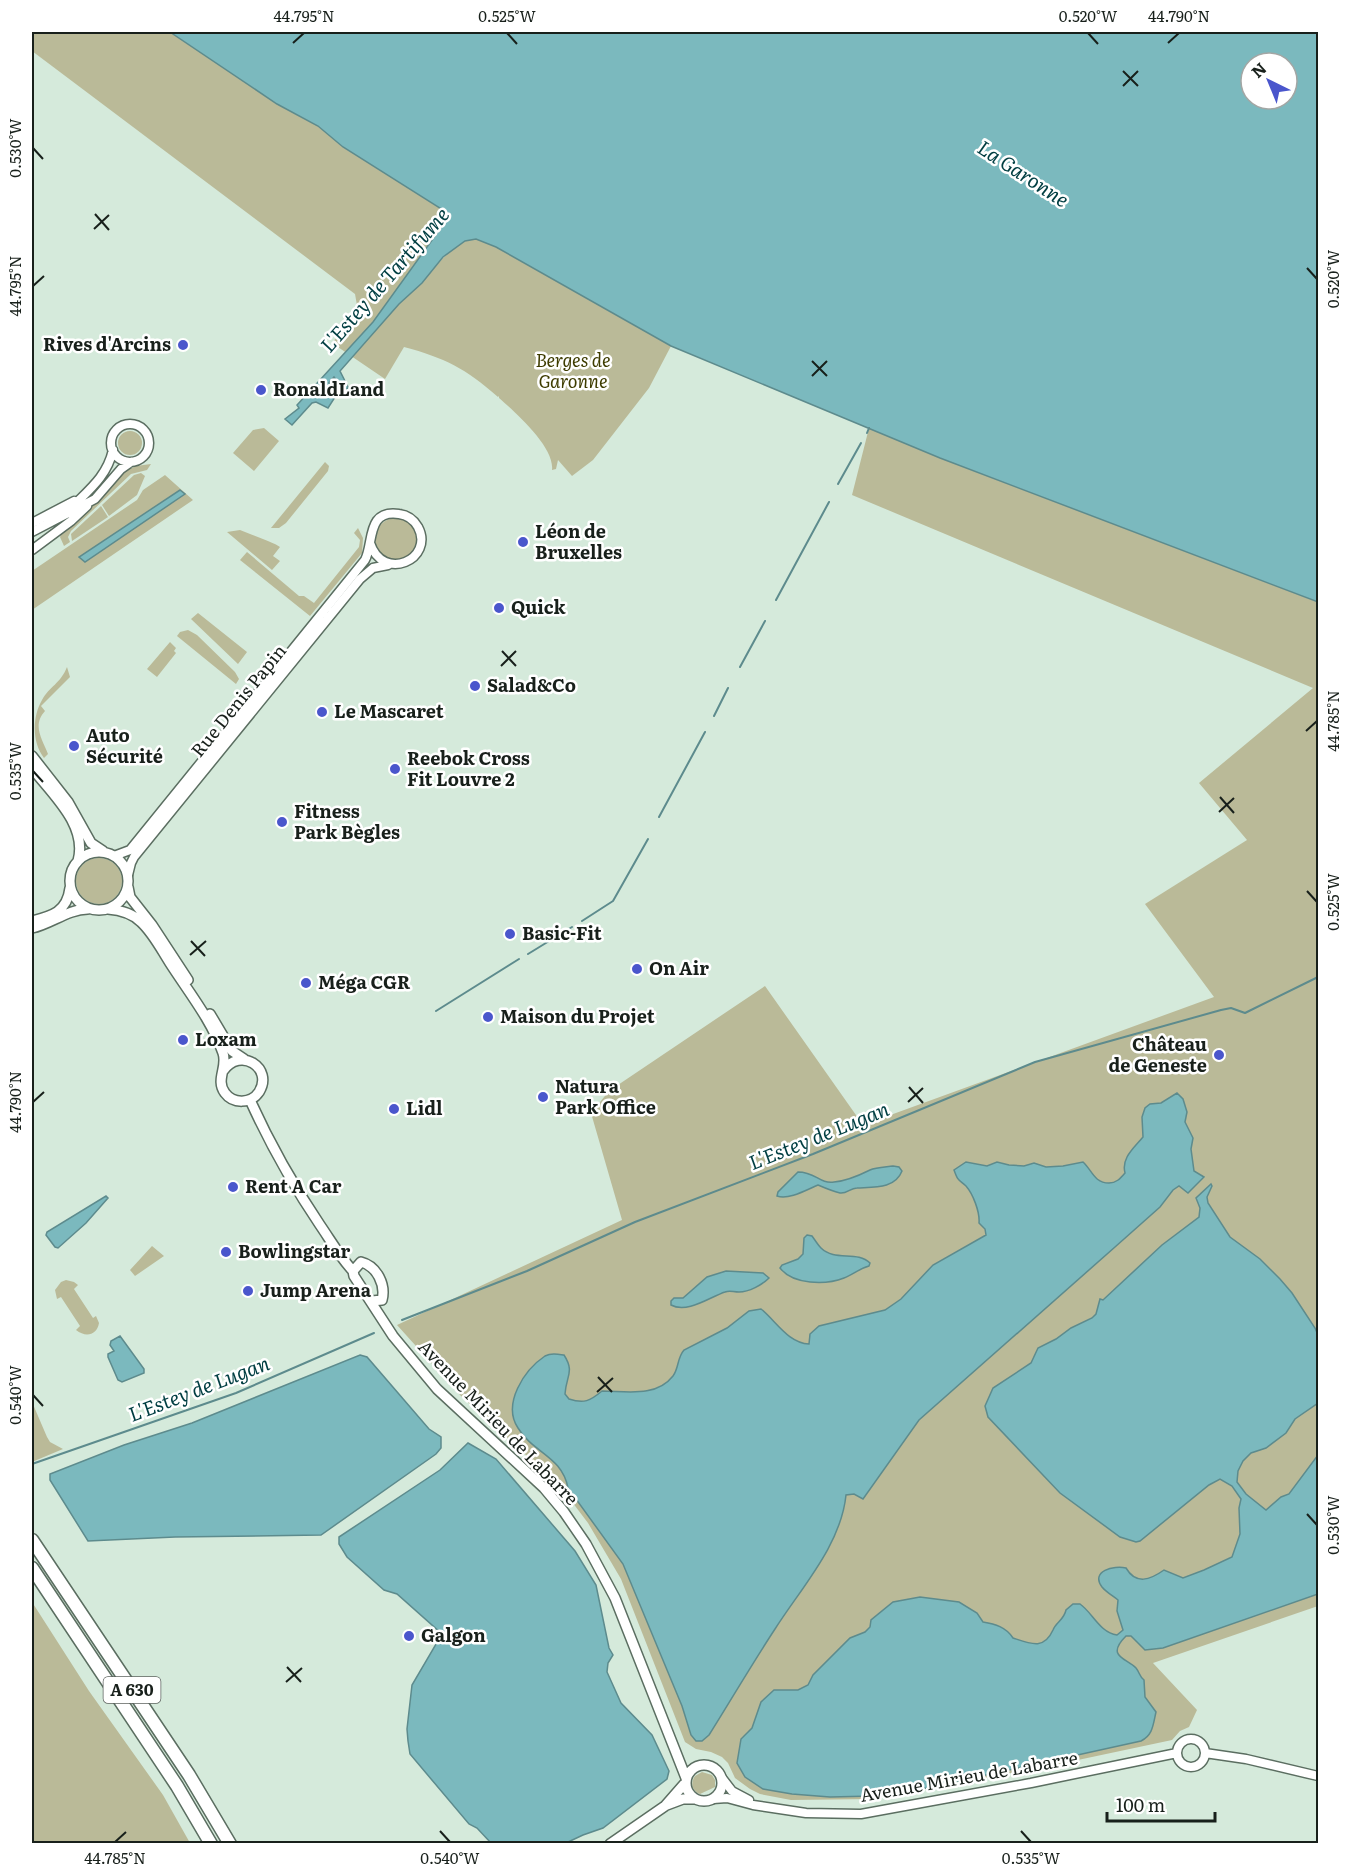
<svg xmlns="http://www.w3.org/2000/svg" width="1350" height="1875" viewBox="0 0 1350 1875" font-family="Literata,serif">
  <rect width="100%" height="100%" fill="#d5eadb"/>
  <!-- green -->
  <path fill="#baba98" d="M32,32H170L277,104L318,126L343,147L440,208L438,218L440,228L410,272L422,283C433,270 458,235 478,239C484,240 490,245 496,247L671,346L649,388L593,460L572,476L558,460L556,469L552,470C555,447 515,412 499,398V396L498,397C465,368 445,358 404,347L385,379L332,343L358,311L355,294L32,51Z
    M264,428L279,441L254,471L233,453L253,430Z
    M869,428L940,458L1318,602V1606L1153,1663L1197,1710L1189,1727L1180,1731L1172,1740L1059,1764L872,1799L791,1800L760,1794L750,1789L735,1778L728,1763L722,1757L711,1752L696,1749L685,1742L621,1579L588,1523L560,1486L461,1396L397,1325L622,1220L591,1113L609,1091L765,986L863,1125L1214,997L1145,904L1247,840L1199,783L1313,688L852,495Z
    M118 443a12 12 0 1 1 24 0a12 12 0 1 1-24 0Z
    M325,462L329,466L328,471L286,523L279,528H271Z
    M151,464L147,470L131,474L71,531L68,537L70,542L64,546L60,537L62,532L121,473L136,466Z
    M141,473L145,476L137,495L109,516L102,505L134,475Z
    M165,475L193,500L32,610V571L131,504L137,500L143,490Z
    M101,506L108,517L72,541L71,534Z
    M375 539a21 21 0 1 1 42 0a21 21 0 1 1-42 0Z
    M358,528L363,538L362,553L310,616L240,560L247,552L299,596H304L314,603L359,547L360,540L354,533Z
    M240,530C249,534 273,542 280,547L273,556L280,561L272,570L227,532Z
    M198,613L247,652L238,664L191,619Z
    M188,630L197,635L235,672L239,679L236,684L177,636L180,632Z
    M170,642L176,648L174,651L176,653L157,677L147,669Z
    M67,667L70,677L41,706L45,711C32,725 42,739 48,754L44,758C32,743 32,717 42,700C49,687 61,683 67,667Z
    M76 881a23 23 0 1 1 46 0a23 23 0 1 1-46 0Z
    M152,1246L164,1256L135,1276L130,1270Z
    M66,1280L74,1282L78,1285L74,1289L93,1318L96,1316L99,1323C97,1335 86,1338 76,1330L80,1326L61,1297L57,1299L55,1290L61,1282Z
    M32,1402L47,1437L50,1442L63,1449L32,1462Z
    M32,1602L89,1691L163,1795L190,1843H32Z
    M702,1772L712,1775L715,1780V1787L700,1794C692,1791 690,1783 695,1776Z"/>
  <!-- water -->
  <path fill="#7bb9be" stroke="#5d8b8d" stroke-width="1.5" fill-rule="evenodd" d="M170,32H1318V602L940,458L671,346L496,247L476,239L465,241L443,257L422,283L399,304L340,371L348,387L347,390L341,387L334,377L329,383L339,391L328,408L316,402L312,403L292,425L285,419L299,408L297,405L373,322L440,229L438,218L440,208L343,147L318,126L277,104ZM1251,63H1287V99H1251Z
    M180,490L185,494L85,562L79,557Z
    M1177,1093L1183,1099L1187,1112L1185,1122L1193,1138L1191,1149L1194,1171L1204,1177L1188,1193L1179,1186L1173,1190L1160,1207L1115,1247L919,1420L863,1499L854,1494L846,1495C841,1545 801,1588 775,1629C752,1664 731,1700 709,1735L702,1741H696L691,1735L682,1706L623,1564L568,1488C562,1456 533,1453 518,1428C502,1404 524,1370 545,1356C551,1353 557,1354 564,1355C575,1372 566,1376 565,1394L569,1399C584,1404 590,1401 602,1391C625,1391 656,1398 673,1376C679,1368 677,1358 684,1350L727,1328L749,1311L761,1309C776,1321 788,1343 809,1344L810,1334L819,1326L885,1310L901,1299L933,1265L986,1235L985,1229L979,1223C980,1212 973,1194 966,1186C958,1179 958,1181 954,1170L966,1162L987,1166L997,1162L1009,1165L1024,1166L1034,1163L1046,1167L1063,1166L1083,1162C1092,1170 1094,1183 1109,1183C1116,1183 1120,1179 1125,1173C1121,1158 1134,1148 1143,1137L1142,1117L1145,1108L1150,1104L1161,1103Z
    M893,1166L899,1167L902,1171C895,1189 874,1187 857,1188C850,1188 847,1194 840,1193C832,1191 825,1188 818,1185C806,1190 789,1200 777,1196L778,1192L798,1172C816,1172 819,1184 834,1182C847,1181 858,1176 870,1170C876,1167 886,1167 893,1166Z
    M1211,1184L1212,1186L1207,1197L1208,1203L1230,1237L1260,1259L1280,1279L1292,1293L1315,1328L1318,1335V1403L1295,1419L1286,1433L1266,1448L1251,1453L1243,1461L1238,1471L1237,1482L1246,1494L1266,1510L1281,1497L1289,1494L1318,1455V1594L1163,1648L1145,1650L1131,1636H1126C1105,1657 1127,1658 1136,1668C1140,1673 1139,1676 1144,1680L1145,1697L1156,1712C1153,1725 1153,1735 1141,1741L927,1788L873,1796L830,1797L792,1794L763,1789L745,1777L737,1763L741,1739L752,1728L761,1702L774,1690H798L808,1685L813,1675L850,1638L865,1632L870,1627L871,1620L893,1602L920,1597L959,1602L977,1613L983,1622C995,1624 1006,1627 1013,1638C1031,1644 1044,1650 1053,1630C1056,1622 1064,1620 1066,1610L1073,1604H1080C1092,1612 1100,1633 1117,1635L1123,1630L1117,1611L1118,1600C1113,1596 1106,1592 1102,1587C1090,1571 1114,1565 1126,1568C1136,1585 1150,1580 1164,1570L1183,1578L1204,1570L1232,1557L1240,1534L1239,1508L1241,1499L1232,1486L1220,1479L1209,1485L1140,1541L1136,1542L1120,1537L1060,1493L988,1417L985,1406L993,1388L1031,1363L1038,1348L1056,1339L1071,1328L1092,1318L1096,1314L1100,1299L1103,1300L1162,1245L1199,1217L1200,1208L1196,1198Z
    M106,1196L108,1198L86,1223L58,1248L55,1247L46,1235L47,1232Z
    M807,1235L812,1236C815,1240 818,1245 821,1248C835,1262 857,1250 870,1263L869,1266C858,1269 853,1275 844,1278C826,1285 793,1285 780,1268L782,1265L798,1259L803,1254L804,1238Z
    M726,1271L763,1273L769,1278C762,1285 749,1292 739,1292C733,1292 730,1290 725,1292C710,1297 687,1314 671,1305V1301L674,1298H683L707,1277Z
    M120,1336L144,1369V1373L122,1382L118,1380L108,1357V1354L114,1351L110,1345L111,1341Z
    M360,1355L367,1357L429,1429L441,1437V1448L436,1454L321,1535L175,1537L88,1541L50,1480V1474L124,1445L192,1423Z
    M468,1443L496,1459L575,1551L596,1585L609,1648L613,1655L608,1663L607,1672L621,1703L652,1735L669,1771L667,1779L603,1828L583,1835L566,1843H491L477,1828L469,1824L410,1754L408,1741L407,1729L412,1685L442,1634L397,1594L384,1590L347,1557L339,1544V1537L440,1470Z"/>
  <g fill="none" stroke-linecap="round" stroke-linejoin="round">
    <!-- stream -->
    <path stroke="#5d8b8d" stroke-width="2" d="M867,433L869,428
      M838,484L861,443
      M776,600L829,502
      M740,667L765,621
      M714,716L728,688
      M659,817L705,732
      M582,921L613,901L648,839
      M528,954L572,927
      M436,1011L519,959
      M402,1320L527,1271L635,1222L813,1154L1035,1062L1221,1010L1231,1008L1245,1013L1318,977
      M32,1464L236,1393L374,1333"/>
    <defs>
      <path id="tertiary" d="M111 443a19 19 0 1 1 38 0a19 19 0 1 1-38 0Z
        M72,507C90,489 107,476 113,450
        M32,523L74,501
        M32,532L95,499L121,469L131,462
        M32,550L71,521L87,506
        M114,856L130,850L365,560C374,543 366,509 399,514C407,515 414,520 418,527C435,559 383,583 370,543
        M128,875L131,863L134,857L360,579L373,568L388,565
        M1177 1753a14 14 0 1 1 28 0a14 14 0 1 1-28 0Z
        M1205,1753L1246,1759L1318,1776
        M722,1778L732,1791L749,1800
        M713,1799L727,1798L753,1805L806,1813L861,1814L1031,1783L1177,1753"/>
      <path id="secondary" d="M32,756L68,802L91,843L103,851
        M32,768C52,794 88,825 78,861
        M70 881a29 29 0 1 1 58 0a29 29 0 1 1-58 0Z
        M128,887L130,897L152,925L188,980
        M108,909C120,910 132,913 141,922C153,933 161,949 170,963C188,991 212,1021 223,1053C228,1067 215,1080 225,1093C233,1104 251,1104 259,1092C274,1068 240,1046 223,1071
        M32,921C52,916 67,912 70,888
        M32,928C51,924 68,909 88,909
        M210,1014L232,1051L244,1059
        M250,1100C270,1144 293,1185 320,1225C331,1241 340,1257 353,1271
        M372,1301L382,1300C386,1285 377,1266 361,1262L353,1271L354,1276L393,1336L437,1389L544,1488L564,1512L586,1544L615,1598L686,1778
        M686 1783a18 18 0 1 1 36 0a18 18 0 1 1-36 0Z
        M667,1805L683,1799H695
        M610,1844L665,1806L686,1782"/>
      <path id="motorway" d="M32,1540L189,1775L230,1844
        M32,1568L177,1786L211,1844"/>
    </defs>
    <!-- tertiary casing -->
    <use href="#tertiary" stroke="#5b6e61" stroke-width="11"/>
    <!-- secondary casing -->
    <use href="#secondary" stroke="#5b6e61" stroke-width="12"/>
    <!-- motorway casing -->
    <use href="#motorway" stroke="#5b6e61" stroke-width="15"/>
    <!-- tertiary -->
    <use href="#tertiary" stroke="#fff" stroke-width="8"/>
    <!-- secondary -->
    <use href="#secondary" stroke="#fff" stroke-width="9"/>
    <!-- motorway -->
    <use href="#motorway" stroke="#fff" stroke-width="12"/>
  </g>
  <!-- ticks -->
  <path fill="none" stroke="#18201b" stroke-width="2" d="M507,33L517,44M1088,33L1098,44M293,43L304,33M1168,43L1179,33M1123,71L1138,86M1123,86L1138,71M33,148L43,159M95,214L109,230M94,229L109,215M1307,268L1317,279M33,286L44,276M812,361L827,376M812,376L827,361M502,651L516,666M501,666L516,651M1306,731L1317,721M33,771L43,782M1220,797L1234,813M1219,812L1234,798M1307,891L1317,902M191,941L205,956M190,955L206,941M909,1087L923,1103M33,1102L44,1092M908,1102L923,1088M598,1377L612,1392M597,1392L613,1378M33,1395L43,1406M1307,1514L1317,1525M287,1667L301,1682M286,1682L302,1668M440,1831L450,1842M1021,1831L1031,1842M115,1842L126,1832"/>
  <!-- markers -->
  <g fill="#4a56cc" stroke="#fff" stroke-width="2">
    <circle cx="183" cy="345" r="6"/>
    <circle cx="261" cy="390" r="6"/>
    <circle cx="523" cy="542" r="6"/>
    <circle cx="499" cy="608" r="6"/>
    <circle cx="475" cy="686" r="6"/>
    <circle cx="322" cy="712" r="6"/>
    <circle cx="74" cy="746" r="6"/>
    <circle cx="395" cy="769" r="6"/>
    <circle cx="282" cy="822" r="6"/>
    <circle cx="510" cy="934" r="6"/>
    <circle cx="637" cy="969" r="6"/>
    <circle cx="306" cy="983" r="6"/>
    <circle cx="488" cy="1017" r="6"/>
    <circle cx="183" cy="1040" r="6"/>
    <circle cx="1219" cy="1055" r="6"/>
    <circle cx="543" cy="1097" r="6"/>
    <circle cx="394" cy="1109" r="6"/>
    <circle cx="233" cy="1187" r="6"/>
    <circle cx="226" cy="1252" r="6"/>
    <circle cx="248" cy="1291" r="6"/>
    <circle cx="409" cy="1636" r="6"/>
  </g>
  <g text-anchor="middle" stroke-width="5" stroke-linejoin="round" paint-order="stroke">
    <!-- shield labels -->
    <rect fill="#fff" stroke="#5d635f" stroke-width="1.5" x="103.5" y="1677" width="57" height="26" rx="4.5"/>
    <g font-size="16" font-weight="bold" fill="#18201b">
      <text x="132" y="1696">A 630</text>
    </g>
    <!-- poi labels -->
    <g font-size="18" font-weight="bold" fill="#18201b" stroke="#fff" text-anchor="start">
      <text x="171" y="351" text-anchor="end">Rives d'Arcins</text>
      <text x="273" y="396">RonaldLand</text>
      <text x="535" y="538">Léon de<tspan x="535" dy="21">Bruxelles</tspan></text>
      <text x="511" y="614">Quick</text>
      <text x="487" y="692">Salad&amp;Co</text>
      <text x="334" y="718">Le Mascaret</text>
      <text x="86" y="742">Auto<tspan x="86" dy="21">Sécurité</tspan></text>
      <text x="407" y="765">Reebok Cross<tspan x="407" dy="21">Fit Louvre 2</tspan></text>
      <text x="294" y="818">Fitness<tspan x="294" dy="21">Park Bègles</tspan></text>
      <text x="522" y="940">Basic-Fit</text>
      <text x="649" y="975">On Air</text>
      <text x="318" y="989">Méga CGR</text>
      <text x="500" y="1023">Maison du Projet</text>
      <text x="195" y="1046">Loxam</text>
      <text x="1207" y="1051" text-anchor="end">Château<tspan x="1207" dy="21">de Geneste</tspan></text>
      <text x="555" y="1093">Natura<tspan x="555" dy="21">Park Office</tspan></text>
      <text x="406" y="1115">Lidl</text>
      <text x="245" y="1193">Rent A Car</text>
      <text x="238" y="1258">Bowlingstar</text>
      <text x="260" y="1297">Jump Arena</text>
      <text x="421" y="1642">Galgon</text>
    </g>
    <!-- park labels -->
    <g font-size="18" font-style="italic" fill="#3e3c00" stroke="#fff">
      <text x="573" y="367">Berges de<tspan x="573" dy="21">Garonne</tspan></text>
    </g>
    <!-- street labels -->
    <g font-size="18" fill="#18201b" stroke="#fff">
      <text transform="translate(239 701) rotate(-51)" y="6">Rue Denis Papin</text>
      <text transform="translate(498 1423) rotate(46)" y="6">Avenue Mirieu de Labarre</text>
      <text transform="translate(969 1777) rotate(-10)" y="6">Avenue Mirieu de Labarre</text>
    </g>
    <!-- water labels -->
    <g font-size="20" font-style="italic" fill="#003e42" stroke="#fff">
      <text transform="translate(1023 174) rotate(33)" y="7">La Garonne</text>
      <text transform="translate(385 280) rotate(-49)" y="7">L'Estey de Tartifume</text>
      <text transform="translate(819 1136) rotate(-22)" y="7">L'Estey de Lugan</text>
      <text transform="translate(199 1389) rotate(-21)" y="7">L'Estey de Lugan</text>
    </g>
  </g>
  <!-- border -->
  <rect width="1350" height="1875" fill="none" stroke="#ffffff" stroke-width="66"/>
  <!-- north arrow -->
  <g transform="translate(1269 81) rotate(317)"><circle r="28" fill="#ffffff" stroke="#a3a6a4" stroke-width="1.5"/>
  <path d="M0-4.5L10 22L0 15L-10 22Z" fill="#4a56cc"/>
  <text y="-9" font-size="16" font-weight="bold" text-anchor="middle" fill="#18201b">N</text>
  </g>
  <!-- scale -->
  <path d="M1107 1812v9h108v-9" fill="none" stroke="#18201b" stroke-width="3"/>
  <text x="1116" y="1812" font-size="18" fill="#18201b" stroke="#ffffff" stroke-width="4.5" paint-order="stroke">100 m</text>
  <rect x="33" y="33" width="1284" height="1809" fill="none" stroke="#18201b" stroke-width="2"/>
  <g font-size="15" text-anchor="middle" fill="#18201b">
    <text x="304" y="22">44.795°N</text>
    <text x="507" y="22">0.525°W</text>
    <text x="1088" y="22">0.520°W</text>
    <text x="1179" y="22">44.790°N</text>
    <text transform="translate(16 148) rotate(-90)" y="5">0.530°W</text>
    <text transform="translate(1334 279) rotate(-90)" y="5">0.520°W</text>
    <text transform="translate(16 286) rotate(-90)" y="5">44.795°N</text>
    <text transform="translate(1334 721) rotate(-90)" y="5">44.785°N</text>
    <text transform="translate(16 771) rotate(-90)" y="5">0.535°W</text>
    <text transform="translate(1334 902) rotate(-90)" y="5">0.525°W</text>
    <text transform="translate(16 1102) rotate(-90)" y="5">44.790°N</text>
    <text transform="translate(16 1395) rotate(-90)" y="5">0.540°W</text>
    <text transform="translate(1334 1525) rotate(-90)" y="5">0.530°W</text>
    <text x="115" y="1864">44.785°N</text>
    <text x="450" y="1864">0.540°W</text>
    <text x="1031" y="1864">0.535°W</text>
  </g>
</svg>
